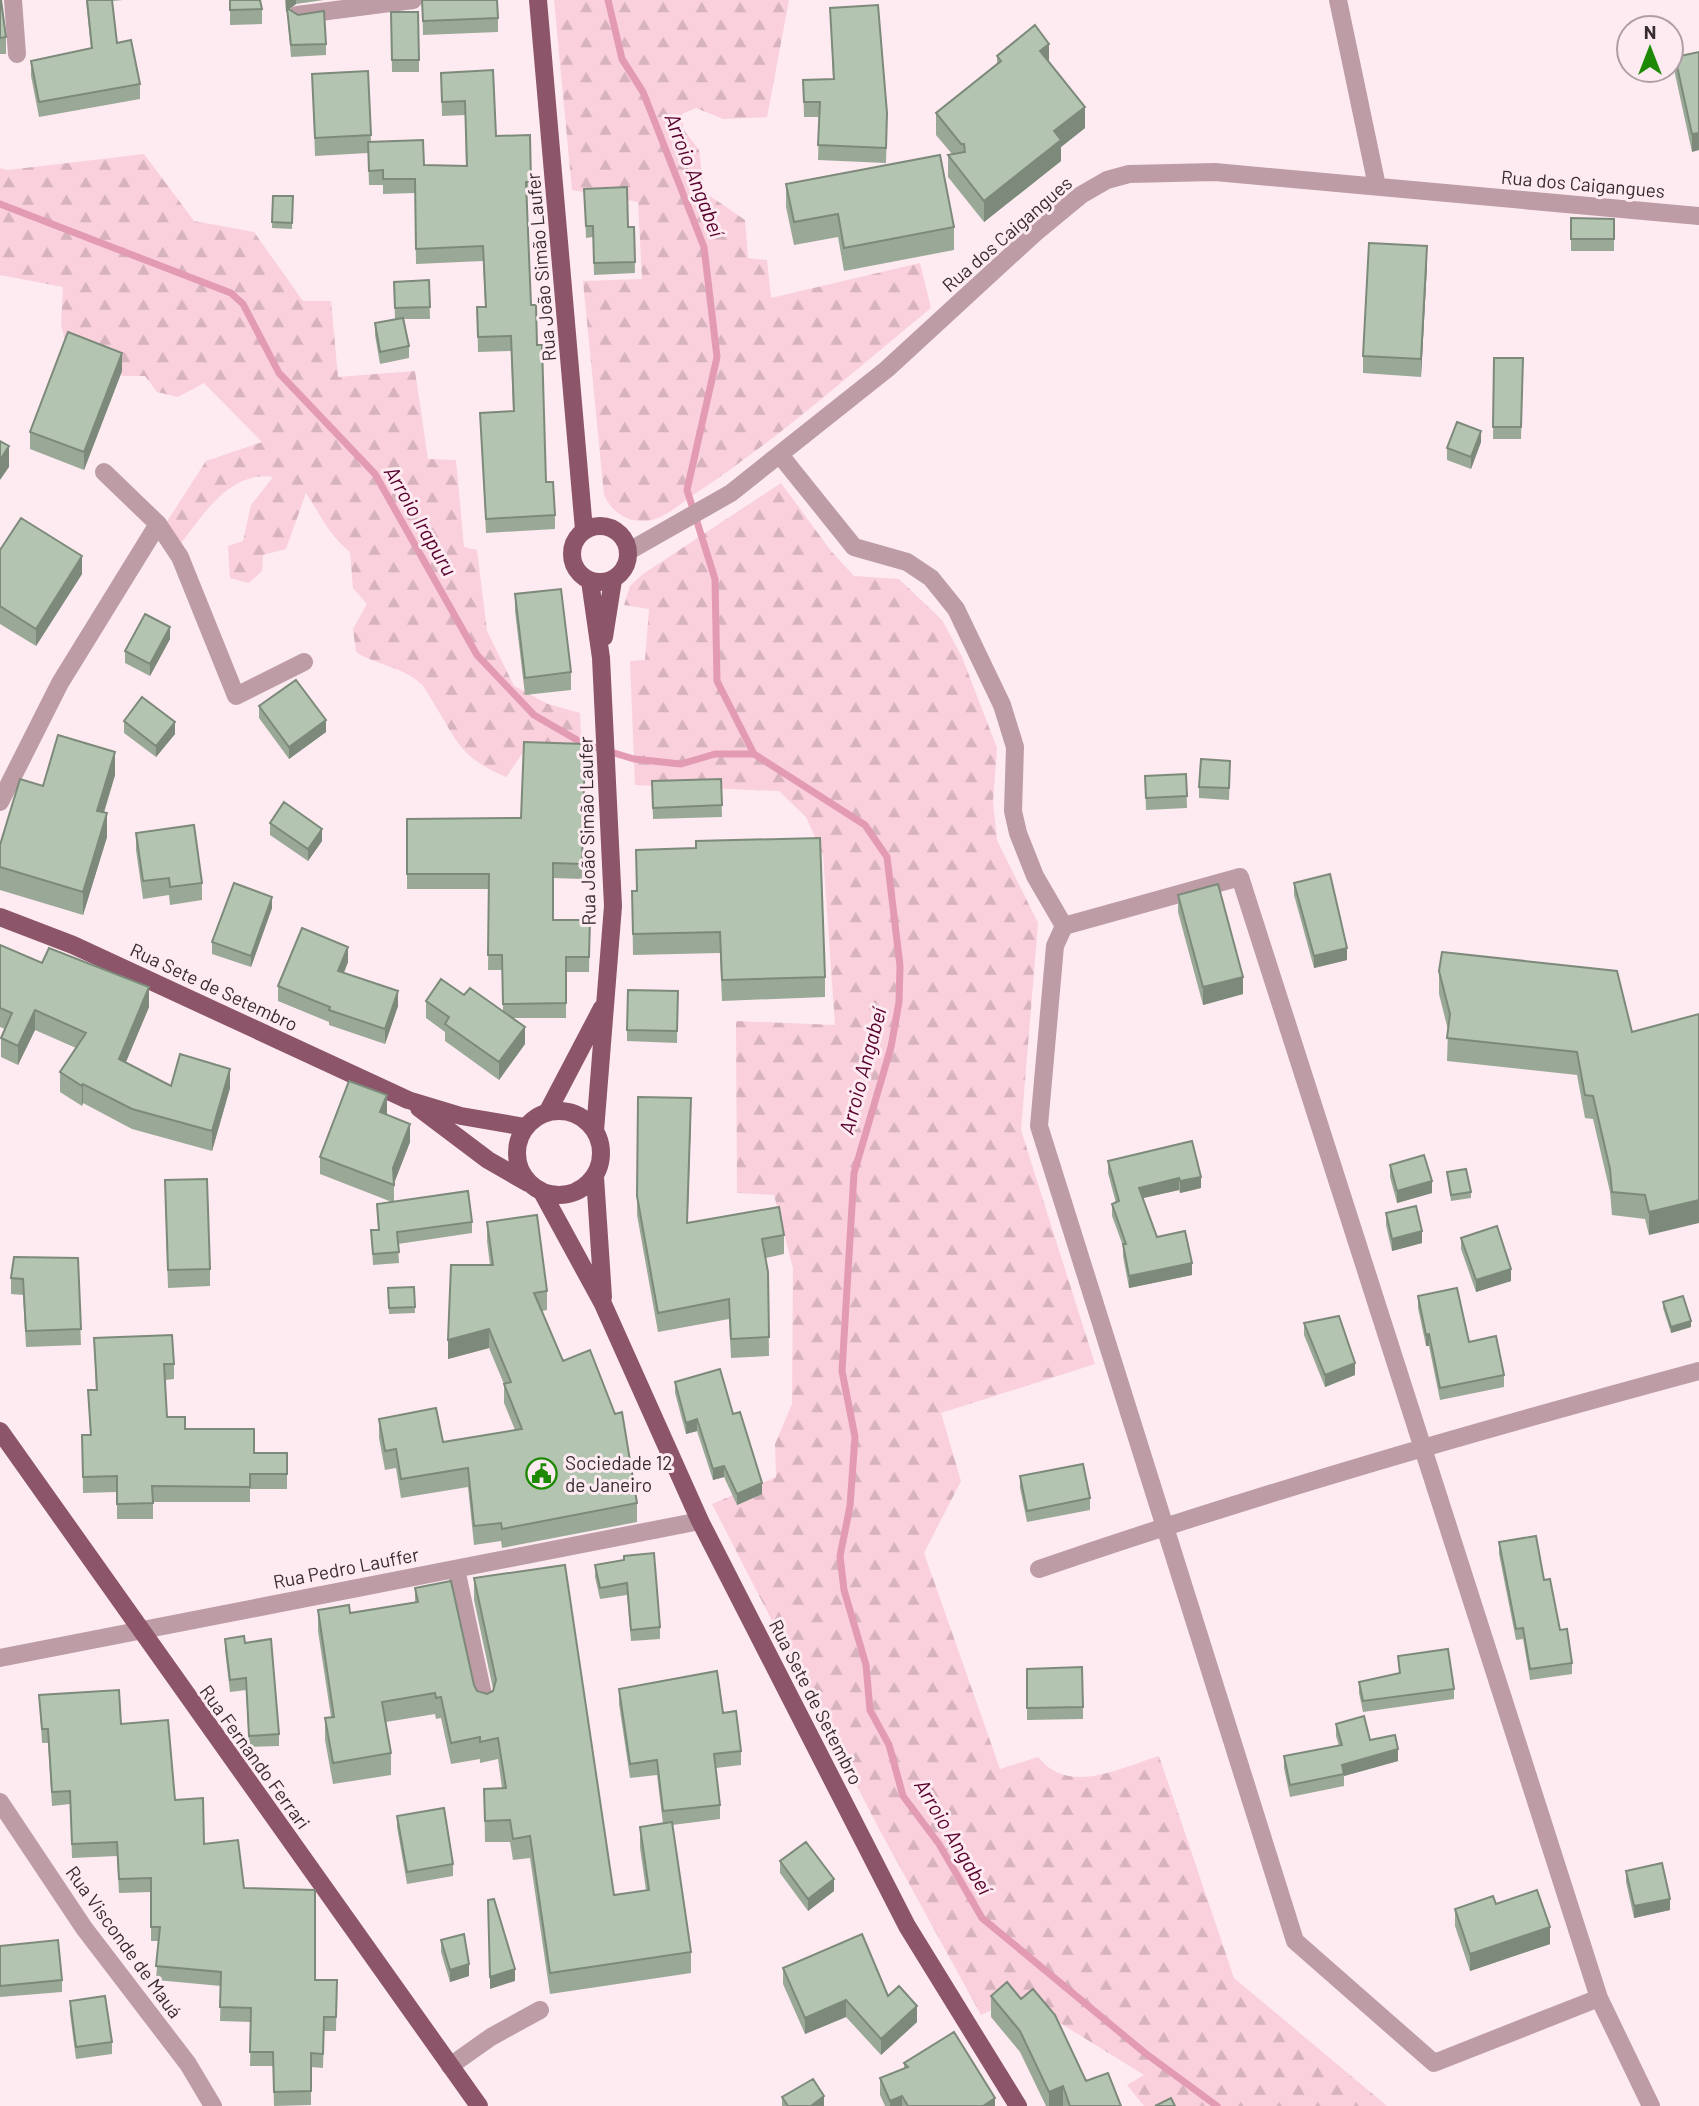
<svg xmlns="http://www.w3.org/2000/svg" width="1699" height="2106" viewBox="0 0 1699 2106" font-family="Barlow,sans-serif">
  <defs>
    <pattern id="forest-firs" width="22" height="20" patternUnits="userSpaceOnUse" patternTransform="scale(1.75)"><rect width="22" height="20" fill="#fad0dd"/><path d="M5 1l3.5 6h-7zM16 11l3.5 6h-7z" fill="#d7b3be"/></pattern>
  </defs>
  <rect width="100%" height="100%" fill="#fdebf1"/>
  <!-- forest -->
  <path fill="url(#forest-firs)" d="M554,0H789L767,117L723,119L696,108L682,114L683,129L699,150L704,192L745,220L748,258L767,260L771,298L920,263L931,308C853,372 777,440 693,495C680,504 662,520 646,521C626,522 612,512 604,495L583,281L642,279L638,202L572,190Z
    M144,154L194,221L254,232L303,301H331L338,377L415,371L428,459L456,460L464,547L477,550L487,631L514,686L548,704L580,713L582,763L527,747L506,777C462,758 458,744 435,705C430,698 426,688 420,683C403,667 376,665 356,652L353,629L367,604L353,588L350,552C328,534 322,517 306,493L286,549L263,555L262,571L249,583L230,578L228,546L243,541L251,505L273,477C228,470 201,519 177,548L164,526L206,461L262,442L204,383L178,397L157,392L145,376H123L68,350L61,325L63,287L0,275V168L8,170Z
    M781,483L831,551L854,576L899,579L942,620L962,657L997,748L993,802L997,840L1038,923L1021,1130L1095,1364L941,1413L961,1481L924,1553L1000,1769L1038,1757C1069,1796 1119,1768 1159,1756L1234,1978L1387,2106H1144L1127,2085L1144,2075L1018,1997L981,2015L878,1827L712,1504L776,1477L775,1444L792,1404L793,1268L774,1195L737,1193L736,1021L835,1025L823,855L806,817L779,791L635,785L630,661L645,660L649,609L624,605L630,586L643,574Z"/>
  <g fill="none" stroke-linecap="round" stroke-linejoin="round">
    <!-- stream -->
    <path stroke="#e39ab3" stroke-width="7" d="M608,0L622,59L643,92L704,247L717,357L687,490L715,579L717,681L754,754L865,825L887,857L900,966L899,1002L891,1047L854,1173L842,1371L855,1437L850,1506L840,1556L844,1590L866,1665L870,1710L889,1745L903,1796L939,1844L982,1918L1145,2053L1217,2106
      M0,204L231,293L243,304L279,373L375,474L477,655L534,715L584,744L634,759L681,764L715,754H754"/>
    <!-- minor -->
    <path stroke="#bd9ca6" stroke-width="18" d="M13,0L17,54
      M1338,0L1377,186
      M297,15L413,0
      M780,455L854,547L907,562L931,578L956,609L1002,705L1015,747L1013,811L1018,833L1035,876L1064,926
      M104,472L158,524
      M629,551L731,493L887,369L1035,233L1081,195L1107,180L1129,174L1215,172L1699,216
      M0,802L60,683L158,524L180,557L236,696L304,662
      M456,1569L485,1704
      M1039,1569C1257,1494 1477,1431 1699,1371
      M0,1658L700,1521
      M0,1802L84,1928L188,2064L213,2106
      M1599,1998L1434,2063L1295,1941L1039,1126L1055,946L1064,926L1240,877L1599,1998L1651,2106
      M450,2066L491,2037L540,2010"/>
    <!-- major -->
    <path stroke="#8d5569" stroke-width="18" d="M538,0L584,530
      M572 554a28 28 0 1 1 56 0a28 28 0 1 1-56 0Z
      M590,581L601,658L613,906L595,1131
      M604,637L613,580
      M0,917L73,945L408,1100L461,1116L525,1127
      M419,1108L488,1160L528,1183
      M517 1153a42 42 0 1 1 84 0a42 42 0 1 1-84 0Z
      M547,1113L602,1008
      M595,1177L603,1297
      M542,1192L603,1304L700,1521L907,1926L1018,2106
      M0,1431L479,2106"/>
  </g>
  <!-- wall -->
  <path fill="#9aa997" d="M0,0L6,37V54H0Z
    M86,0H123L112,1L117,43L140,84V99L39,117L31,76V61L91,49Z
    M230,0L262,9V24L230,25Z
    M285,0H324L296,4L289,9L326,44V55L291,57L287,11L286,12Z
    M422,0L498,18V32L423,35Z
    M830,8L887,128L886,163L818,160L819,117H804L803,80L833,79Z
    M391,12L419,60V72H392Z
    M1699,52L1692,152L1675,74V57Z
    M997,56L1049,62L1085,128L1061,147V161L984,222L948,177V155L952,154L936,135V113L997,65Z
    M368,71L371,142L424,165L466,166L465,115L442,116L441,73L496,136L530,135L531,196H527L531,305L546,482L555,515V529L486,533L480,413L513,411L511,351L478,352L477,307H485L483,261L416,264L415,193L383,194V185H369L368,153L315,156L312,74Z
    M786,184L954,227V250L844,271L838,237L794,245L786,207Z
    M584,189L628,227H634L635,273L594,275L593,237L586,238Z
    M273,196H293L292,229L272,228Z
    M1571,218L1614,219V251H1571Z
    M1427,264L1421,377L1363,373V356Z
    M429,280L430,319H404L409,346V358L380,364L375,335V323L395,320L394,282Z
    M1494,358H1523L1521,439H1493Z
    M122,371L84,470L30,449V432Z
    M1481,442L1471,469L1447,460V448Z
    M0,550L82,574L36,646L0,624Z
    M515,594L571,672V690L525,695L515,611Z
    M170,639L150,676L125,663V651Z
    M259,706L326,732L289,759L259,718Z
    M124,721L175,734L156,757L124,733Z
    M585,744L582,879L553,878V920H590L589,972H566V1018H513L525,1044L499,1080L445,1041V1032L426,1018V1001L464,995L503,1011L502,970H488L489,889H407V819L521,818Z
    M1230,772L1229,800L1199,798V787Z
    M1186,774L1187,808L1146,810L1145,776Z
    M115,775L104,813L107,837L83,915L0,890V845L43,786Z
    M721,779L722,817L653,819L652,781Z
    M270,823L322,841L308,861L270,835Z
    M136,833L202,883V900L170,905L169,895L143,899L136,850Z
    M1294,883L1347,960L1314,968L1294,895Z
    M632,891L825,977V997L722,1001L720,953L633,955Z
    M1178,895L1243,994L1203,1005L1178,912Z
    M272,908L251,967L212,954V942Z
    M0,945L149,1007L125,1063L171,1086L230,1088L212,1151L132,1129L83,1103L82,1106L60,1092V1072L76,1048L35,1030L18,1065L1,1057V1038L5,1029L0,1027Z
    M348,962L344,973L398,1006L385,1044L329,1025V1022L278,1001V986Z
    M1439,971L1632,1032L1699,1014L1649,1235L1645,1219L1612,1215L1610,1192L1593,1119L1585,1118L1577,1075L1447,1061L1448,1030L1439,994Z
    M678,991L677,1043L627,1041V1030Z
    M638,1097L691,1117L687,1223L784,1235V1254L766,1258L768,1272L769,1356L731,1358L729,1319L658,1332L637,1215Z
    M387,1113L386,1115L410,1142L394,1183V1201L472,1222V1233L398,1244L399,1263L373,1265L371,1230H378L377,1204L392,1202L320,1174V1157Z
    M1192,1141L1201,1188L1180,1193L1179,1190L1143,1198L1157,1237L1192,1275L1129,1288L1123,1256V1246L1112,1216V1204L1116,1203L1108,1173V1161Z
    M1390,1165L1432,1193L1397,1203L1390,1177Z
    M1447,1172L1471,1192V1198L1451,1201Z
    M165,1197L210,1269V1286L168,1288Z
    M1386,1213L1422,1243L1392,1251L1386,1225Z
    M487,1222L547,1291V1310L542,1311L563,1361L637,1503V1522L502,1548L501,1541L474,1545L468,1487L401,1498L396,1468L385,1470L379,1438V1419L443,1442L515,1430L504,1403V1384L489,1348L448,1359L490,1265L487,1241Z
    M1461,1238L1511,1281L1476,1292L1461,1249Z
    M78,1258L81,1345L26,1347L23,1295L11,1294V1278Z
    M414,1287L415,1313L389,1314L388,1288Z
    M1418,1296L1504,1375V1387L1440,1400L1429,1346H1426L1418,1308Z
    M1663,1302L1691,1327L1671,1333L1663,1308Z
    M1304,1323L1355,1375L1325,1387L1304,1335Z
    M94,1338L174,1364V1379L165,1380L167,1417L185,1429L254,1453H287V1489H250V1502H153V1519H117V1492L83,1493L82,1435H90L88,1390H96Z
    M675,1382L733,1414L762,1494L737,1505L724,1477L713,1480L697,1431L686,1434L675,1393Z
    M1020,1476L1090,1498V1510L1027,1522L1020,1488Z
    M1499,1542L1544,1580L1560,1630L1572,1663V1674L1530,1680L1523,1639L1516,1640L1499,1554Z
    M624,1560L660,1627V1639L631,1641L627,1595L600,1599L595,1577V1565Z
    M474,1578L614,1895L646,1890L640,1848V1827L663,1824L657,1775L630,1778L619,1704V1689L723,1713L741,1751V1765L716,1768L720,1805V1819L672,1825L691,1952V1973L550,1994L530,1858L513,1860L510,1842H485L484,1789L502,1788L498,1759L480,1763V1759L451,1764L441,1718L436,1719L435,1714L386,1722L391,1753V1775L333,1784L325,1740V1718L331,1717L318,1631V1610L350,1613L415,1602V1588L477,1691L487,1694L493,1691V1689L474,1600Z
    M225,1639L245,1643L279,1734V1746L249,1747L246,1690L230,1692L225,1650Z
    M1398,1656L1454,1689V1699L1363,1712L1359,1693V1682L1399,1673Z
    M1027,1669L1083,1707V1719L1027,1720Z
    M39,1695L121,1724L175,1800L204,1844L244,1888L315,1980H337L336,2031H324L323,2068L311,2067V2105L274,2106L273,2066H250L251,2022L220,2021L221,1986L156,1980L159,1941H151V1892L119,1893L117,1856L72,1858L70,1804L52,1806L48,1743H42Z
    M1336,1724L1370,1740L1398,1761L1344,1776V1786L1290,1797L1284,1768V1756L1339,1746L1336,1736Z
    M397,1816L453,1864V1876L407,1884L397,1827Z
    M780,1861L834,1891L808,1911L780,1873Z
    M1626,1871L1670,1910L1634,1918L1626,1882Z
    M1496,1904L1550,1944L1470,1971L1455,1926V1909Z
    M441,1940L469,1976L450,1982L441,1952Z
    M0,1946L62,1980V1992L0,1997Z
    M783,1968L888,1996L917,2022L881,2055L846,2017L805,2034L783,1984Z
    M991,1996L1086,2081L1121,2106H1046L1020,2052L991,2017Z
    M70,2001L112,2042V2054L76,2059L70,2013Z
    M904,2063L995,2106H885L880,2095V2078L904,2068Z
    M782,2097L824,2106H782Z"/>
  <!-- shaded-wall -->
  <path fill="#7d8a7b" d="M286,0H296V4L286,12Z
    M1049,44V65L1040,51Z
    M1085,107V128L1061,147V161L984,222V201L1054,131Z
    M1699,133V150L1692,152V134Z
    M1427,246V264L1421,377V359Z
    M122,353V371L84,470V452Z
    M1481,431V442L1471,469V457Z
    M9,446V467L0,480V460Z
    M82,556V574L36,646V629Z
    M170,627V639L150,676V664Z
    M326,720V732L289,759V747Z
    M175,722V734L156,757V746Z
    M115,752V775L97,834V811Z
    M107,813V837L83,915V892Z
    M322,829V841L308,861V849Z
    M272,897V908L251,967V956Z
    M348,947V962L338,986V971Z
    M1347,948V960L1314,968V956Z
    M1243,977V994L1203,1005V987Z
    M149,987V1007L119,1079V1059Z
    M398,991V1006L385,1044V1029Z
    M35,1010V1030L18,1065V1046Z
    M525,1027V1044L499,1080V1062Z
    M230,1069V1088L212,1151V1131Z
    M83,1084V1103L82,1106V1086Z
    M387,1095V1113L380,1130V1112Z
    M691,1098V1117L687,1242V1223Z
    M410,1124V1142L393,1186V1168Z
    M1201,1177V1188L1180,1193V1181Z
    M1179,1178V1190L1139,1199V1188Z
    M1432,1181V1193L1397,1203V1191Z
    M1699,1200V1223L1649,1235V1212Z
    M1422,1231V1243L1392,1251V1239Z
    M1192,1263V1275L1129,1288V1276Z
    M1511,1269V1281L1476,1292V1280Z
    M1691,1321V1327L1671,1333V1327Z
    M489,1329V1348L448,1359V1340Z
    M1429,1334V1346H1426V1335Z
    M1355,1363V1375L1325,1387V1375Z
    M697,1419V1431L686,1434V1423Z
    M724,1466V1477L713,1480V1469Z
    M762,1483V1494L737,1505V1494Z
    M1398,1749V1761L1344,1776L1342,1765Z
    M834,1879V1891L808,1911V1899Z
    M1670,1899V1910L1634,1918V1906Z
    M1550,1927V1944L1470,1971V1954Z
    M469,1964V1976L450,1982V1970Z
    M515,1969V1981L490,1989V1977Z
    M846,2000V2017L805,2034V2018Z
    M917,2006V2022L881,2055V2039Z
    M1063,2086V2106H1049V2092Z
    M824,2096V2106H811Z
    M902,2096V2106H890V2101Z
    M995,2098V2106H983Z"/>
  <!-- building -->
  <path fill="#b3c5b0" stroke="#7d8a7b" stroke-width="2" d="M0,0H1L6,37L0,38Z
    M87,0H112L117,43L131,40L140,84L39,102L31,61L92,48Z
    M230,0H260L262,9L230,10Z
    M422,0H497L498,18L423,21Z
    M878,5L887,113L886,148L818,145L820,102H804L803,80L834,79L830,8Z
    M287,8L298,15L324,11L326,44L291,45Z
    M391,12H418L419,60H392Z
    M1035,25L1049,44L1040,51L1085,107L1054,131L1061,140L984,201L948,155L965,152L964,144H961L936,113L1001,61L997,56Z
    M1699,52V133L1692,134L1675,57Z
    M493,70L496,136L530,135L531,182H526L531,305H536L537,345H542L546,482H553L555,515L486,519L480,413L514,411L511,336L478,337L477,307H486L483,246L416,249L415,179H383V170L369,171L368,142L423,140L424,165L467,166L465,101L442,102L441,73Z
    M368,71L371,135L315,138L312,74Z
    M940,155L954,227L844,248L838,214L794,222L786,184Z
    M627,187L628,227H634L635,262L594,263L593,226H586L584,189Z
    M273,196H293L292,223L272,222Z
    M1571,218L1614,219V239H1571Z
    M1369,243L1427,246L1421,359L1363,356Z
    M429,280L430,307L395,308L394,282Z
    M403,318L409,346L380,352L375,323Z
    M68,332L122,353L84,452L30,432Z
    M1494,358H1523L1521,427H1493Z
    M1457,422L1481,431L1471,457L1447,448Z
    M0,441L9,446L0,460Z
    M21,518L82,556L36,629L0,606V550Z
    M561,589L571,672L525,678L515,594Z
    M145,614L170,627L150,664L125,651Z
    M296,680L326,720L289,747L259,706Z
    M142,697L175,722L156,746L124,721Z
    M58,735L115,752L97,811L107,813L83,892L0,867V845L20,779L43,786Z
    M524,742L585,744L582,864L553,863V920H590L589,957H566V1003L503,1004L502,955H488L489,874H407V819L521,818Z
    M1201,759L1230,761L1229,788L1199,787Z
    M1186,774L1187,796L1146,798L1145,776Z
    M721,779L722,805L653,808L652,781Z
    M284,802L322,829L308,849L270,823Z
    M194,825L202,883L170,887L169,878L143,881L136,833Z
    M820,838L825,977L722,980L720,932L633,934L632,891H637L636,850L696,848V841Z
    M1330,874L1347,948L1314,956L1294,883Z
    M234,883L272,897L251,956L212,942Z
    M1218,884L1243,977L1203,987L1178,895Z
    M302,928L348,947L338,971L398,991L385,1029L329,1010L330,1007L278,986Z
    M0,945L42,963L49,948L149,987L119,1059L171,1086L180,1054L230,1069L212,1131L132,1109L83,1084L82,1086L60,1072L86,1033L35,1010L18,1046L1,1038L12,1013L0,1008Z
    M1442,952L1617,971L1632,1032L1699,1014V1200L1649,1212L1645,1195L1612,1192L1610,1169L1593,1096L1585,1095L1577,1052L1447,1038L1450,1014L1439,971Z
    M441,979L464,995L470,988L525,1027L499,1062L445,1024L449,1017L426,1001Z
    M628,990L678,991L677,1031L627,1030Z
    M349,1081L387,1095L380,1112L410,1124L393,1168L394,1185L320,1157Z
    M638,1097L691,1098L687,1223L779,1207L784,1235L762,1239L768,1272L769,1337L731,1339L729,1299L658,1313L637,1196Z
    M1192,1141L1201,1177L1180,1181L1179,1178L1139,1188L1157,1237L1185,1231L1192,1263L1129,1276L1123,1244H1126L1112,1204L1119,1201L1108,1161Z
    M1424,1155L1432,1181L1397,1191L1390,1165Z
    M1466,1169L1471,1192L1451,1195L1447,1172Z
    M207,1179L210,1269L168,1270L165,1180Z
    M468,1191L472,1222L397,1232L399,1252L373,1254L371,1230H379L377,1204Z
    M1416,1206L1422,1231L1392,1239L1386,1213Z
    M537,1215L547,1291L534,1293L563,1361L590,1350L615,1414L622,1412L637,1503L502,1529L501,1523L474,1526L468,1468L401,1479L396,1449L385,1451L379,1419L436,1408L443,1442L522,1429L504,1384L511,1382L489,1329L448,1340L451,1265H493L487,1222Z
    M1497,1226L1511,1269L1476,1280L1461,1238Z
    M14,1257L78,1258L81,1329L26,1331L23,1279L11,1278Z
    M414,1287L415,1307L389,1308L388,1288Z
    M1457,1288L1469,1342L1496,1336L1504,1375L1440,1388L1429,1334L1426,1335L1418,1296Z
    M1683,1296L1691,1321L1671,1327L1663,1302Z
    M1339,1316L1355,1363L1325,1375L1304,1323Z
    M172,1335L174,1364H164L167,1417H185V1429H254V1453H287V1474H250V1487L152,1486L153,1503L117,1504V1476L83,1477L82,1435H91L88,1390H97L94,1338Z
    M720,1369L733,1414L740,1412L762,1483L737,1494L724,1466L713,1469L697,1419L686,1423L675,1382Z
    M1083,1464L1090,1498L1027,1511L1020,1476Z
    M1536,1536L1544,1580L1550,1579L1560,1630L1567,1629L1572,1663L1530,1669L1523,1628L1516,1629L1499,1542Z
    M654,1553L660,1627L631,1630L627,1583L600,1588L595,1565L624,1560V1556Z
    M565,1565L614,1895L649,1890L640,1827L672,1822L691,1952L550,1973L530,1836L513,1839L510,1820L485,1821L484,1789L506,1788L498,1738L480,1742V1737L451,1743L441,1697L436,1698L435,1693L382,1702L391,1753L333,1763L325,1718L334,1717L318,1610L349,1605L350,1613L418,1602L415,1588L451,1581L474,1685L477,1691L487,1694L493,1691L496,1680L474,1578Z
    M244,1636L245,1643L271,1639L279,1734L249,1736L246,1678L230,1680L225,1639Z
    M1448,1649L1454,1689L1363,1701L1359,1682L1400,1673L1398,1656Z
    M1082,1667L1083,1707L1027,1708V1669Z
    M717,1671L723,1713L736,1711L741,1751L714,1754L720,1805L663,1811L657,1760L630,1764L619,1689Z
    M119,1690L121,1724L168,1720L175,1800L203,1798L204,1844L238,1840L244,1888L315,1890V1980H337L336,2017H324L323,2054L311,2053V2091L274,2092L273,2052H250L251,2008L220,2007L221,1972L156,1966L160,1927H151V1878L119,1879L117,1842L72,1844L70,1791L52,1792L48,1729H42L39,1695Z
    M1364,1716L1370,1740L1395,1735L1398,1749L1342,1765L1344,1774L1290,1785L1284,1756L1342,1745L1336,1724Z
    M444,1808L453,1864L407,1872L397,1816Z
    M806,1842L834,1879L808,1899L780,1861Z
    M1662,1863L1670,1899L1634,1906L1626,1871Z
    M1537,1890L1550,1927L1470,1954L1455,1909L1493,1896L1496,1904Z
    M494,1899L515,1969L490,1977L488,1900Z
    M464,1934L469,1964L450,1970L441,1940Z
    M862,1934L888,1996L899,1986L917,2006L881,2039L846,2000L805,2018L783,1968Z
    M58,1940L62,1980L0,1986V1946Z
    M1007,1982L1021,1999L1033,1989L1055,2015L1086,2081L1108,2073L1121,2106H1070L1063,2086L1049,2092L1020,2031L991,1996Z
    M105,1996L112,2042L76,2047L70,2001Z
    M954,2032L995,2098L983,2106H908L902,2096L890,2101L880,2078L908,2067L904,2063Z
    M813,2079L824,2096L811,2106H788L782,2097Z
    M1171,2098L1175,2106H1155Z"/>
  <!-- icons -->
  <defs>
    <symbol id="civic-ring" viewBox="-11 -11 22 22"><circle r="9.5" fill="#fdebf1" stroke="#1e8904" stroke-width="1.5"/><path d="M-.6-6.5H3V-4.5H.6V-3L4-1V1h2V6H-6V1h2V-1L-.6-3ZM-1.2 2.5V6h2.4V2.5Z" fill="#1e8904"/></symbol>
  </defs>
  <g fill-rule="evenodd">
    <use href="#civic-ring" x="524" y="1456" width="35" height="35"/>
  </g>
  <g text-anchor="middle" stroke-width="6" stroke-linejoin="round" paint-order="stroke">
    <!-- street labels -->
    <g font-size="19" fill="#372c30" stroke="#fdebf1">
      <text transform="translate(1583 184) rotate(5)" y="7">Rua dos Caigangues</text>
      <text transform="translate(1007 234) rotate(-41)" y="7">Rua dos Caigangues</text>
      <text transform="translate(541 267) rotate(-95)" y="7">Rua João Simão Laufer</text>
      <text transform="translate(587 831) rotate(-91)" y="7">Rua João Simão Laufer</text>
      <text transform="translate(214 987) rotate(25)" y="7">Rua Sete de Setembro</text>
      <text transform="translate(346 1568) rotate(-11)" y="7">Rua Pedro Lauffer</text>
      <text transform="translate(816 1702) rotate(63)" y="7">Rua Sete de Setembro</text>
      <text transform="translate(255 1757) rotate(54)" y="7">Rua Fernando Ferrari</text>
      <text transform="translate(124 1942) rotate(54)" y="7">Rua Visconde de Mauá</text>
    </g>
    <!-- poi labels -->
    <g font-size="19" fill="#372c30" stroke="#fdebf1" text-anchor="start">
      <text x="565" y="1470">Sociedade 12<tspan x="565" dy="22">de Janeiro</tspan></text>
    </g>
    <!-- water labels -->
    <g font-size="21" font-style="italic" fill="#57002e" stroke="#fdebf1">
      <text transform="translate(694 175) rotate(69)" y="7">Arroio Angabeí</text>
      <text transform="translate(420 521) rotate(60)" y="7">Arroio Irapuru</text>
      <text transform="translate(863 1071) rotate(-75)" y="7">Arroio Angabeí</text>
      <text transform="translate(953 1837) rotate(59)" y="7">Arroio Angabeí</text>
    </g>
  </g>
  <!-- north arrow -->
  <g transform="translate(1650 49)"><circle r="33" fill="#fdebf1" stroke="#ae9fa4" stroke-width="2"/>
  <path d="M0-5L12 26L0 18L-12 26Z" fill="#1e8904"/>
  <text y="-10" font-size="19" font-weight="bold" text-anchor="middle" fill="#372c30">N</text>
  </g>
</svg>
